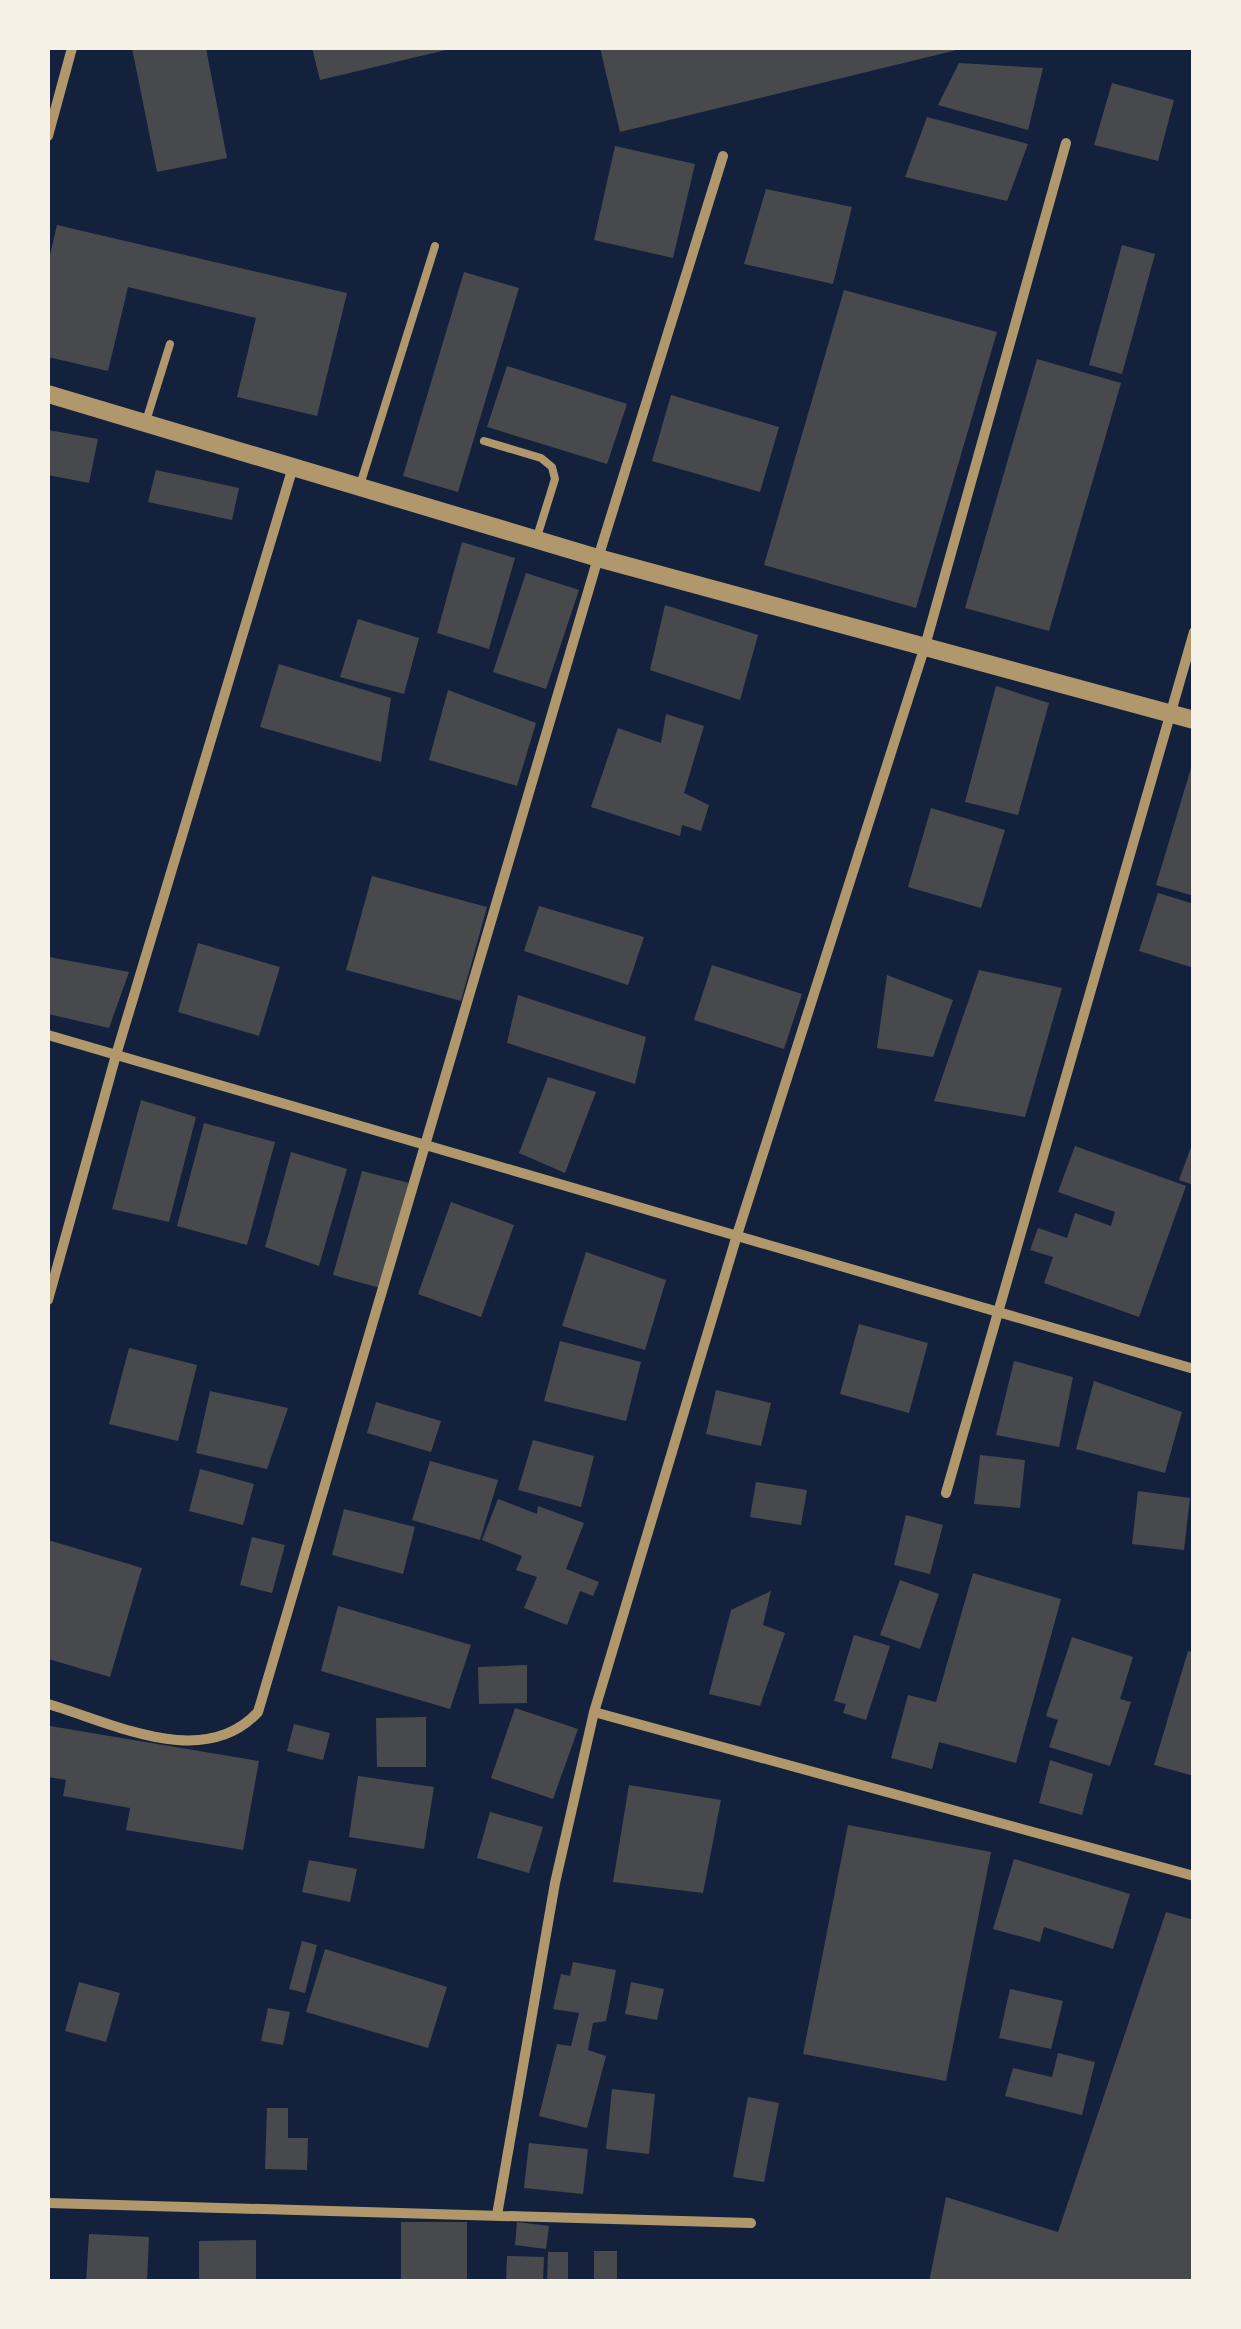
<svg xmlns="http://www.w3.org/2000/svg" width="1241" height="2329" viewBox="0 0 1241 2329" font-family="Merriweather,serif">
  <rect width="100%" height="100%" fill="#14213d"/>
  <!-- building -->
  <path fill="#48494c" d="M132,48H206L227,158L157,172Z
    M312,48H450V49L320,80Z
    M600,48H961V49L620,132Z
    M959,63L1043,68L1028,130L938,105Z
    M1112,83L1174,100L1158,161L1094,145Z
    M927,117L1028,144L1007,201L905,177Z
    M615,146L695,164L673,258L594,240Z
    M766,189L852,207L833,284L744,264Z
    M57,225L347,293L317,416L237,397L256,318L128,287L108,371L48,357V264Z
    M1122,245L1155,254L1122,374L1089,365Z
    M464,272L519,288L458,492L403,476Z
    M844,290L997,332L916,608L764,565Z
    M1037,359L1121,383L1049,631L965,608Z
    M507,366L627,404L607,464L487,427Z
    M671,395L779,427L760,492L652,461Z
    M48,430L98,439L89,483L48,475Z
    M156,470L239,488L232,520L148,502Z
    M462,542L515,558L489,649L437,633Z
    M526,573L579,590L546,689L493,672Z
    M665,605L758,635L740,700L650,670Z
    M358,619L419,638L404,694L340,677Z
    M279,664L391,698L381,762L260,727Z
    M996,686L1049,703L1018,815L965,802Z
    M448,690L536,723L517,786L429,760Z
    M666,714L704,726L684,793L709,805L701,831L682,825L680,836L591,807L618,728L661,743Z
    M1194,758V896L1156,885Z
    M931,808L1005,830L981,908L908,887Z
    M372,876L487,907L461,1001L346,970Z
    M1158,893L1194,904V968L1139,951Z
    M539,906L644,937L628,985L524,951Z
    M198,943L280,967L259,1036L178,1012Z
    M49,957L129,972L109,1028L48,1014Z
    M712,965L802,994L784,1049L694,1020Z
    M979,970L1062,988L1025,1117L934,1101Z
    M887,975L953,1000L933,1057L877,1048Z
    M518,995L646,1037L635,1084L507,1043Z
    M548,1077L596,1092L565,1173L519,1153Z
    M141,1100L196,1117L169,1222L112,1209Z
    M204,1123L275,1142L247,1245L177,1226Z
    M1194,1139V1185L1179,1180Z
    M1075,1146L1186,1186L1139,1317L1044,1283L1053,1257L1030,1250L1038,1228L1067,1238L1075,1213L1111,1226L1115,1212L1058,1192Z
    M291,1152L347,1169L319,1266L265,1247Z
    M362,1171L409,1183L380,1288L333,1275Z
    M451,1202L514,1225L481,1317L418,1294Z
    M586,1252L666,1280L645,1350L562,1326Z
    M859,1324L928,1343L909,1413L840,1394Z
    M560,1341L641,1362L626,1421L544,1401Z
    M129,1348L197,1365L178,1441L109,1424Z
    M1014,1361L1073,1377L1059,1447L996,1435Z
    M1094,1381L1182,1412L1165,1473L1076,1449Z
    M716,1390L771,1403L761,1446L706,1434Z
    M210,1391L288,1408L267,1469L196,1453Z
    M376,1402L441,1421L431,1452L367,1433Z
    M533,1440L594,1456L581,1507L518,1490Z
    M980,1455L1025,1460L1020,1508L974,1504Z
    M430,1461L498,1480L480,1540L412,1520Z
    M200,1469L254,1484L243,1525L189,1511Z
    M756,1482L807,1490L801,1525L750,1517Z
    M1138,1491L1190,1498L1184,1550L1132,1544Z
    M498,1499L537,1514L538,1506L584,1523L566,1569L599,1582L593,1596L580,1591L567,1625L524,1608L537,1577L516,1570L522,1556L482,1540Z
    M344,1509L415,1527L403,1574L332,1555Z
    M906,1515L943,1525L930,1574L894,1565Z
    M252,1537L285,1545L272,1593L240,1585Z
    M48,1540L142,1568L110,1677L48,1659Z
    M973,1573L1061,1599L1016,1763L939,1742L932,1769L891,1758L908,1695L936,1702Z
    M900,1580L939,1594L920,1649L880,1635Z
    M771,1591L763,1625L785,1633L760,1706L709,1694L731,1610Z
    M338,1606L471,1645L450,1709L321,1671Z
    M854,1635L890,1646L866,1720L843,1713L846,1704L834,1701Z
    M1072,1637L1133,1657L1120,1699L1131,1702L1110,1766L1049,1747L1058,1720L1046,1716Z
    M1188,1651L1194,1653V1776L1154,1765Z
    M527,1665V1703L479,1704L478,1667Z
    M515,1708L578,1729L553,1799L491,1778Z
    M426,1717V1767H377L376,1718Z
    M294,1724L330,1733L323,1760L287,1751Z
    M50,1726L259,1761L243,1850L126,1830L130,1808L63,1796L66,1780L48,1777Z
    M1050,1760L1093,1774L1082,1815L1039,1803Z
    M358,1776L434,1787L424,1849L349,1837Z
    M629,1785L721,1800L703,1893L613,1882Z
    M490,1812L543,1827L529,1873L477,1858Z
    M848,1825L991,1852L946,2081L803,2054Z
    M1014,1859L1130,1894L1113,1949L1044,1927L1040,1942L993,1929Z
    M309,1860L357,1869L350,1902L302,1892Z
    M1166,1912L1194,1920V2282H929L946,2197L1058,2232Z
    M302,1941L317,1945L305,1993L289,1989Z
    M325,1949L447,1987L428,2048L306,2012Z
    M573,1962L616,1970L606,2021L593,2023L588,2050L606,2056L587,2128L539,2116L557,2044L571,2046L579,2013L553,2009L561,1974L570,1976Z
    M79,1982L120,1993L106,2042L65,2031Z
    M631,1982L664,1989L657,2020L625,2014Z
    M1010,1989L1063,2001L1051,2049L999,2038Z
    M268,2008L290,2012L283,2045L261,2041Z
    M1058,2053L1095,2062L1082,2115L1005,2096L1013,2068L1052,2077Z
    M612,2089L655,2094L649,2154L606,2149Z
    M748,2097L779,2103L764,2182L733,2177Z
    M267,2108H288V2138H308L307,2170L265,2169Z
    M529,2143L588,2149L583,2194L524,2188Z
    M401,2222H467V2282H401Z
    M517,2222L549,2226L546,2249L515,2245Z
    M89,2234L149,2237L147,2282H86Z
    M256,2240V2282H199V2241Z
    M594,2251H617V2282H594Z
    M548,2252H568V2282H547Z
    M507,2256L544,2257L543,2282H506Z"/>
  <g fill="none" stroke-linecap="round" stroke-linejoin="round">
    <!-- service -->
    <path stroke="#b1986c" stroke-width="8" d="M146,421L170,344
      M484,441L541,458L552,467L555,479L536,540
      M360,485L435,246"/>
    <!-- minor -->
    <path stroke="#b1986c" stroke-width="10" d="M48,136L72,48
      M48,1035L1194,1369
      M48,1300L116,1055L293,467
      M946,1493L1194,632
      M48,1704C113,1723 204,1771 258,1712L598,558L723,156
      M594,1712L1194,1876
      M48,2203L751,2223
      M497,2215L555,1883L594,1712L737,1235L925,646L1066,143"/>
    <!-- tertiary -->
    <path stroke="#b1986c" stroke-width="18" d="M48,394L598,558L1194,720"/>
  </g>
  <!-- border -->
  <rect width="1241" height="2329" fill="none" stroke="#f6f1e7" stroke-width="100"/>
</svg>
